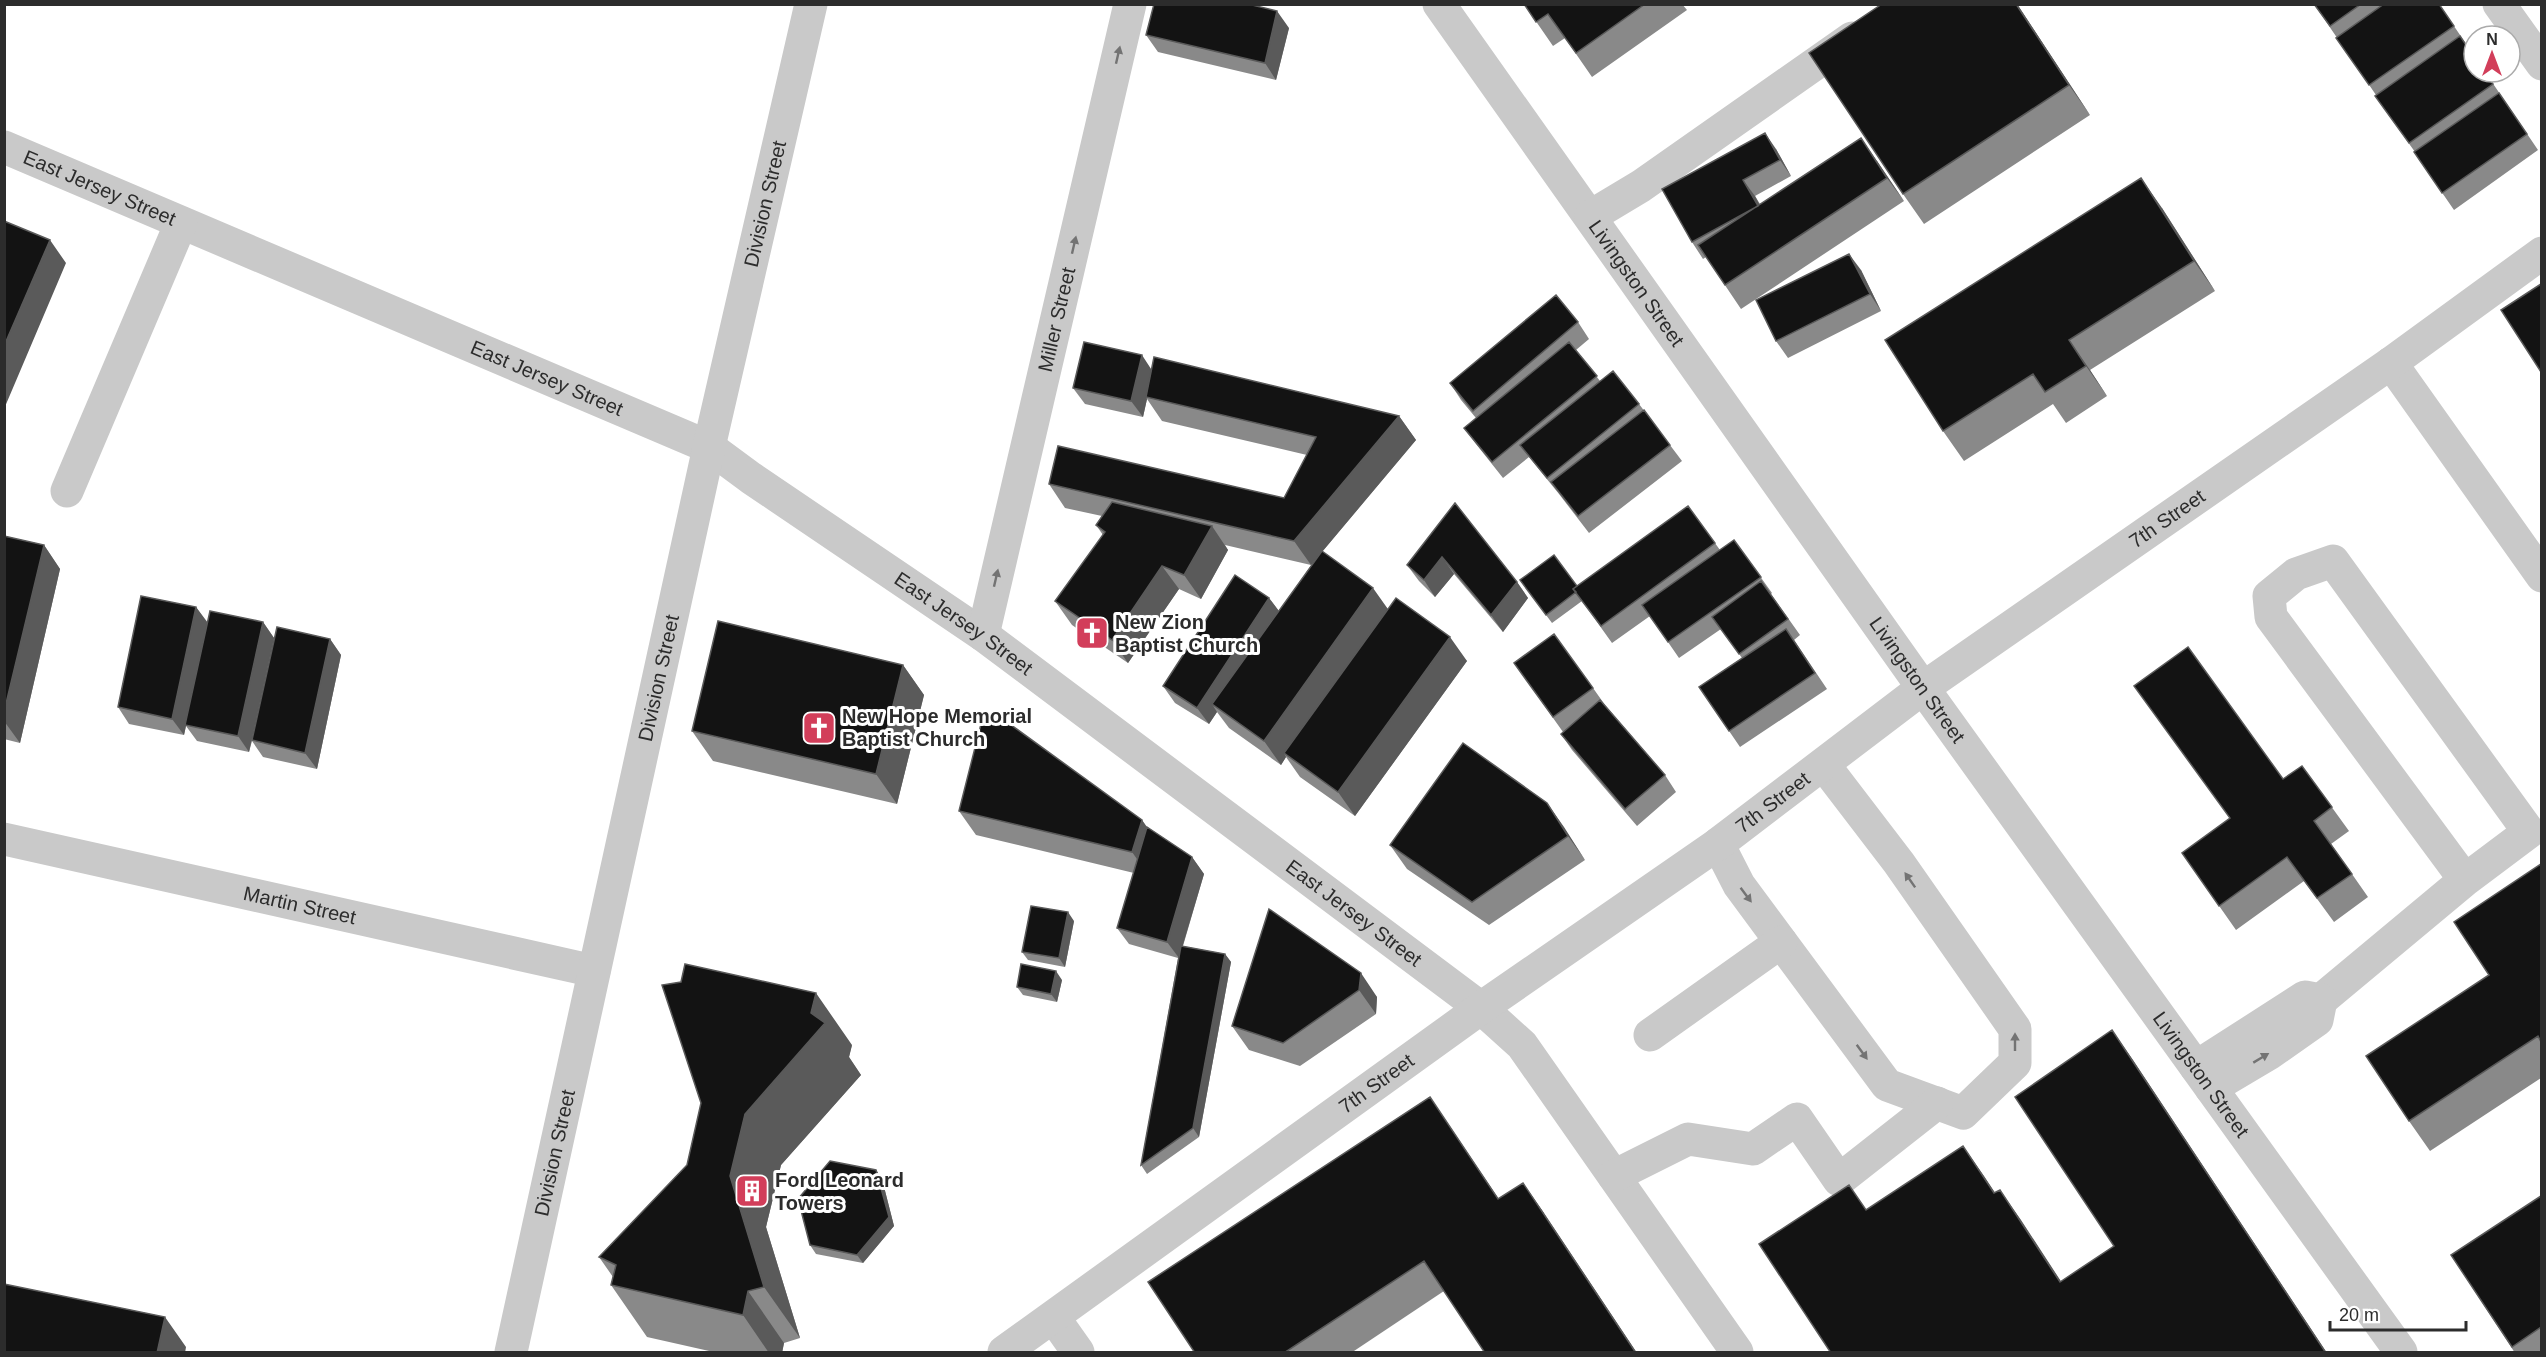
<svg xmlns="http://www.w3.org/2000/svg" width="2546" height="1357" viewBox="0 0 2546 1357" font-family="Helvetica,sans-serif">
  <rect width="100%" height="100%" fill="#fff"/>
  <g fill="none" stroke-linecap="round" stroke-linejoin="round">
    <!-- minor -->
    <g stroke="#c9c9c9" stroke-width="33">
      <path id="s1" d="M1439,4L1923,688L2401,1352"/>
      <path d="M2499,4L2542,64"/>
      <path id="s2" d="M4,147L709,447L751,478L983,635L1481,1008L1522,1045L1737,1352"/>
      <path d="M1591,216L1641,186L1852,38"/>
      <path d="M2391,363L2542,576"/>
      <path d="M67,491L181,223"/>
      <path id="s3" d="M983,635L1130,4"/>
      <path id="s4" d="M4,839L594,971"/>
      <path d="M1718,844L1739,885L1887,1085L1963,1113L2015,1063V1029L1899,863L1824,765"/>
      <path d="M2321,1000L2465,880L2271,617L2269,596L2296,574L2333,561L2529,832L2465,880"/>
      <path d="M1650,1035L1781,942"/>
      <path d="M2196,1067L2305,997L2321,1000L2317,1020L2270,1053L2211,1088"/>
      <path d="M1614,1176L1688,1139L1753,1149L1797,1119L1839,1180L1937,1103"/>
      <path d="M1054,1318L1078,1352"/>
      <path id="s5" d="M511,1352L709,447L811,4"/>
      <path id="s6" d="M1004,1352L1481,1008L1718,844L1923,688L2391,363L2542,253"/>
    </g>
  </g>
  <!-- wall -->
  <path fill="#898989" d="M1524,4H1682L1687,10L1592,77L1565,38L1553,46Z
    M2017,4L2090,115L1924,224L1903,194Z
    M2314,4H2439L2538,150L2454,210L2414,152H2415L2375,96L2376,95Z
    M1289,28L1276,80L1158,52L1146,35Z
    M1776,149L1791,176L1755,196L1760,204L1877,161L1904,201L1741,309L1706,257L1703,259L1692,242L1662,189Z
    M2162,208L2215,291L2090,370L2107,396L2066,423L2053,404L1964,461L1943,431Z
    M1861,270L1881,311L1788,358L1776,341Z
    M1578,322L1589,339L1576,350L1600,381L1639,404L1682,461L1589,533L1559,494L1529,457L1503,478L1476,444L1464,428L1476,418L1461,400L1450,383Z
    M1152,370L1399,416L1416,440L1322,552L1388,609L1467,661L1355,816L1300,777L1286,757L1281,765L1229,728L1217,712L1209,724L1175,703L1163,686L1269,598L1279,611L1317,557L1311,565L1225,545L1228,550L1201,599L1179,589L1128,663L1072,625L1055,601L1103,535L1096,525L1102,516L1065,508L1049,484L1284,498L1307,455L1162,421L1147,399L1143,417L1085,404L1073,388Z
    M1455,503L1517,582L1528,598L1503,632L1454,574L1435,597L1419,581L1407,565Z
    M1688,506L1720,550L1734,540L1772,593L1771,594L1800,635L1794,640L1827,689L1740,747L1699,687L1742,658L1721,629L1679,658L1650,616L1612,643L1582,601L1552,623L1520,580L1577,586Z
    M4,536L44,545L60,569L20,743L4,739Z
    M196,607L207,623L263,622L274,638L330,639L341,655L317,769L263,757L252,741L249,752L197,741L186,726L184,735L129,724L118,707Z
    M1514,663L1593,688L1605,705L1665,775L1676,792L1637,826L1572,750L1561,734L1563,732Z
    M903,665L924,695L897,804L713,761L692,731Z
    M2302,766L2349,831L2331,844L2368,897L2334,922L2304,881L2236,930L2182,853Z
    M1547,803L1585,860L1489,925L1407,869L1390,845Z
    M959,811L1142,820L1147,827L1192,857L1204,874L1183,946L1225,954L1231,962L1199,1137L1147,1174L1141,1165L1178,958L1129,944L1117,928L1134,873L976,835Z
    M2541,864V1078L2430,1151L2409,1121L2489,975Z
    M1269,909L1377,997L1376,1014L1300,1066L1249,1050L1232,1026Z
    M1074,921L1065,967L1028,960L1022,952Z
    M1062,980L1057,1002L1023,995L1017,987Z
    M852,1045L849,1057L861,1075L781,1165L766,1227L800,1338L784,1343L782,1353H718L647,1337L611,1285L613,1277L599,1257Z
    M1430,1097L1498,1199L1523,1183L1544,1213L1444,1291L1351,1353H1195Z
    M876,1170L882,1179L894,1226L863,1263L816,1254L810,1245Z
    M2541,1196V1353H2515L2451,1255Z"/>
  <!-- shaded-wall -->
  <path fill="#5a5a5a" d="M2016,4H2017L2090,115L2069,85Z
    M1277,11L1289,28L1276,80L1265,63Z
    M1765,133L1776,149L1791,176L1780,160Z
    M1861,138L1877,161L1904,201L1887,178Z
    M2141,178L2162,208L2215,291L2194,261Z
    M1743,180L1755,196L1769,223L1758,206Z
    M50,240L66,263L4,409V346Z
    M1849,254L1861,270L1881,311L1870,294Z
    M2069,340L2090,370L2107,396L2086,366Z
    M1142,355L1153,372L1146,397L1147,399L1143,417L1131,401Z
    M1399,416L1416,440L1311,565L1294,541Z
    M1212,526L1228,550L1201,599L1184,575Z
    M44,545L60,569L20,743L4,721V712Z
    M1442,557L1454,574L1435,597L1424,580Z
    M1162,566L1179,589L1128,663L1112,640Z
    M1517,582L1528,598L1503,632L1491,615Z
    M1373,588L1390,612L1284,753L1286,757L1281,765L1264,741Z
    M1269,598L1281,614L1212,704L1217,712L1209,724L1197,708Z
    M196,607L208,623L184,735L172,719Z
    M263,622L274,638L249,752L238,736Z
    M1450,637L1467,661L1355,816L1338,792Z
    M330,639L341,655L317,769L305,753Z
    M903,665L924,695L897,804L876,774Z
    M1547,803L1564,827L1585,860L1568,836Z
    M1142,820L1158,844L1149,876L1132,852Z
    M1192,857L1204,874L1179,958L1167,942Z
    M1068,912L1074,921L1065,967L1059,958Z
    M1225,954L1231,962L1199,1137L1193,1128Z
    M1056,971L1062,980L1057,1002L1051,994Z
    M1361,973L1377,997L1376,1014L1359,990Z
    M816,993L852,1045L849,1057L861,1075L781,1165L766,1227L800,1338L764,1287L730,1176L745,1114L811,1013Z
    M2112,1030L2133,1060L2327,1353H2326Z
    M1430,1097L1451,1128L1519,1229L1498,1199Z
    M1963,1146L1984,1176L2015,1223L1994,1193Z
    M876,1170L882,1179L894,1226L863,1263L857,1255Z
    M1523,1183L1544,1213L1637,1353H1636Z
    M2000,1190L2021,1220L2081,1312L2060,1282Z
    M748,1291L784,1343L782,1353H769L743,1315Z
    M165,1317L186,1347L185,1353H157Z"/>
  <!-- building -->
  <path fill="#131313" stroke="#5a5a5a" stroke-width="1.5" d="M1154,4H1248L1277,11L1265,63L1146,35Z
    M1524,4H1645L1576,53L1548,14L1536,22Z
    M1882,4H2016L2069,85L1903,194L1809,53Z
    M2314,4H2361L2330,26Z
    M2384,4H2439L2454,26L2369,85L2336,38Z
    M2460,36L2474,57V72H2485L2493,84L2409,143L2375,96Z
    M2499,93L2527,134L2442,193L2414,152Z
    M1765,133L1780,160L1743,180L1758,206L1692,242L1662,189Z
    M1861,138L1887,178L1725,285L1698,245Z
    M2141,178L2194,261L2069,340L2086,366L2045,392L2033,374L1943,431L1885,340Z
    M4,221L50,240L4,346Z
    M1849,254L1870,294L1776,341L1756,300Z
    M2541,284V372L2501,310Z
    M1556,295L1578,322L1473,411L1450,383Z
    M1084,342L1142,355L1131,401L1073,388Z
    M1569,342L1597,376L1492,462L1464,428Z
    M1154,357L1399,416L1294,541L1049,484L1058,446L1284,498L1316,437L1146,397Z
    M1613,371L1639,404L1547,478L1520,445Z
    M1644,410L1670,445L1578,516L1551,482Z
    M1112,502L1212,526L1184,575L1162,566L1112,640L1055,601L1105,532L1096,525Z
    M1455,503L1517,582L1491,615L1442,557L1424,580L1407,565Z
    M1688,506L1715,543L1601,626L1573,589Z
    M4,536L44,545L4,712Z
    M1734,540L1761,577L1668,642L1642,605Z
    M1322,551L1373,588L1264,741L1212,704Z
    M1554,555L1577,586L1573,589L1576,592L1546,615L1520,580Z
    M1235,575L1269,598L1197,708L1163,686Z
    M1761,581L1788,619L1739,654L1712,617Z
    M141,596L196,607L172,719L118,707Z
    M1396,598L1450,637L1338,792L1284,753Z
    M210,611L263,622L238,736L185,725Z
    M718,621L903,665L876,774L692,731Z
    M277,627L330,639L305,753L252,740Z
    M1786,629L1815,673L1729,731L1699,687Z
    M1554,634L1593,688L1553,717L1514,663Z
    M2188,647L2283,779L2302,766L2332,807L2314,821L2352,874L2317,898L2287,857L2219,906L2182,853L2230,818L2134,686Z
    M1600,700L1665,775L1625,809L1561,734Z
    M996,714L1142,820L1132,852L959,811L982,720Z
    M1463,743L1547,803L1568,836L1472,902L1390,845Z
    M1147,827L1192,857L1167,942L1117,928Z
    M2541,864V1042L2538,1036L2409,1121L2366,1056L2489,975L2454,922Z
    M1031,906L1068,912L1059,958L1022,952Z
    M1269,909L1361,973L1359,990L1283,1043L1232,1026Z
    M1181,946L1225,954L1193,1128L1141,1165Z
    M685,964L816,993L811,1013L825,1023L745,1114L730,1176L764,1287L748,1291L743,1315L611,1285L616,1265L599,1257L687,1165L701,1103L662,985L681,982Z
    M1021,964L1056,971L1051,994L1017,987Z
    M2112,1030L2326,1353H1831L1759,1244L1849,1185L1866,1210L1963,1146L1994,1193L2000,1190L2060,1282L2114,1246L2015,1097Z
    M1430,1097L1498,1199L1523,1183L1636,1353H1485L1424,1261L1284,1353H1195L1148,1282Z
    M830,1161L876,1170L889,1217L857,1255L810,1245L798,1199Z
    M2541,1196V1327L2512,1347L2451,1255Z
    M4,1284L165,1317L157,1353H4Z"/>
  <!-- one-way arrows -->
  <defs><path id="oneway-solid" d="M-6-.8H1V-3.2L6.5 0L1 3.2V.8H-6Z" transform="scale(1.5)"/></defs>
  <g fill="#737373">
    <use href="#oneway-solid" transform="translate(1118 55) rotate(-77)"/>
    <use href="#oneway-solid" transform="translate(1074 245) rotate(-77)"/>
    <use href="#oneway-solid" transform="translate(996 578) rotate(-77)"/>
    <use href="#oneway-solid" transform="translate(1910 880) rotate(-125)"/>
    <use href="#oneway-solid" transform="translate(1746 895) rotate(53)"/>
    <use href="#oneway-solid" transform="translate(2015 1042) rotate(-90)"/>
    <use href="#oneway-solid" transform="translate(1862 1052) rotate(54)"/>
    <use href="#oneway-solid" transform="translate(2261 1058) rotate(-31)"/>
  </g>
  <!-- icons -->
  <defs>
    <symbol id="church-square" viewBox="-11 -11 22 22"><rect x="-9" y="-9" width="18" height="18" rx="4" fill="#d23e5a" stroke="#fff"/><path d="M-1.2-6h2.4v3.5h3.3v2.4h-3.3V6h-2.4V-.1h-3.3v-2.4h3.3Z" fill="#fff"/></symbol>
    <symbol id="building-square" viewBox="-11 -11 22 22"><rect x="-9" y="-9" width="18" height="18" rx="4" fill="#d23e5a" stroke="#fff"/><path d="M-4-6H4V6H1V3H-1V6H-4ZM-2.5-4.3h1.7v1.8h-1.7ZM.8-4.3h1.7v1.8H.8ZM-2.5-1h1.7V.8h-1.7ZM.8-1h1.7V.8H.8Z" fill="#fff"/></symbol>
  </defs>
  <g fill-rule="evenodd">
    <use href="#church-square" x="1073" y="614" width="38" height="38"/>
    <use href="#church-square" x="800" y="709" width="38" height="38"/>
    <use href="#building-square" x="733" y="1172" width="38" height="38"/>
  </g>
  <g text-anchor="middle" stroke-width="6" stroke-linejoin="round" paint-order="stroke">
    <!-- street labels -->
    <g font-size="20" fill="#2c2c2c" stroke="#fff">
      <text dy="7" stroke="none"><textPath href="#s2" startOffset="104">East Jersey Street</textPath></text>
      <text dy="7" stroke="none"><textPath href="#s5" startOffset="1176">Division Street</textPath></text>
      <text dy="7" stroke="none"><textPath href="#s1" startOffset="342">Livingston Street</textPath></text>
      <text dy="7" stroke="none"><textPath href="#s3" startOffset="324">Miller Street</textPath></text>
      <text dy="7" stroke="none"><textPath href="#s2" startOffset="590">East Jersey Street</textPath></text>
      <text dy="7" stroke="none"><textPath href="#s6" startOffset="1431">7th Street</textPath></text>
      <text dy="7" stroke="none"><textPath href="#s2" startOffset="1076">East Jersey Street</textPath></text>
      <text dy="7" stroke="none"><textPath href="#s5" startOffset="690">Division Street</textPath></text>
      <text dy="7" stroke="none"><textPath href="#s1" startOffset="828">Livingston Street</textPath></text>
      <text dy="7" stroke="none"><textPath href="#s6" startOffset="945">7th Street</textPath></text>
      <text dy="7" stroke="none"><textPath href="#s4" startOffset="303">Martin Street</textPath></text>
      <text dy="7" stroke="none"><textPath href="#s2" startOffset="1562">East Jersey Street</textPath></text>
      <text dy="7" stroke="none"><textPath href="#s1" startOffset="1314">Livingston Street</textPath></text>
      <text dy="7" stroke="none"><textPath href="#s6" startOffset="459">7th Street</textPath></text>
      <text dy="7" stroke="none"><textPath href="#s5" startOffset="204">Division Street</textPath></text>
    </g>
    <!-- poi labels -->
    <g font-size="20" font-weight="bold" fill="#2c2c2c" stroke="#fff" text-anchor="start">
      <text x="1115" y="629">New Zion<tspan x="1115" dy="23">Baptist Church</tspan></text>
      <text x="842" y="723">New Hope Memorial<tspan x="842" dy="23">Baptist Church</tspan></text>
      <text x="775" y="1187">Ford Leonard<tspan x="775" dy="23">Towers</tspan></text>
    </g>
  </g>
  <!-- border -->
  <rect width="2546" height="1357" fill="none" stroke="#2c2c2c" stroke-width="12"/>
  <!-- north arrow -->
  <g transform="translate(2492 54)"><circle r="28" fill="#ffffff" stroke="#ababab" stroke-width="1.5"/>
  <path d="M0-4.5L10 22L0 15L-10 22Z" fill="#d23e5a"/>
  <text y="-9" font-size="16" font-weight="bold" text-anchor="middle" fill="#2c2c2c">N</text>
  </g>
  <!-- scale -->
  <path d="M2330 1321v9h136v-9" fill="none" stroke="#2c2c2c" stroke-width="3"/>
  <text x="2339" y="1321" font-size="18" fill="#2c2c2c" stroke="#ffffff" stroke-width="4.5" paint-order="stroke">20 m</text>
</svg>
